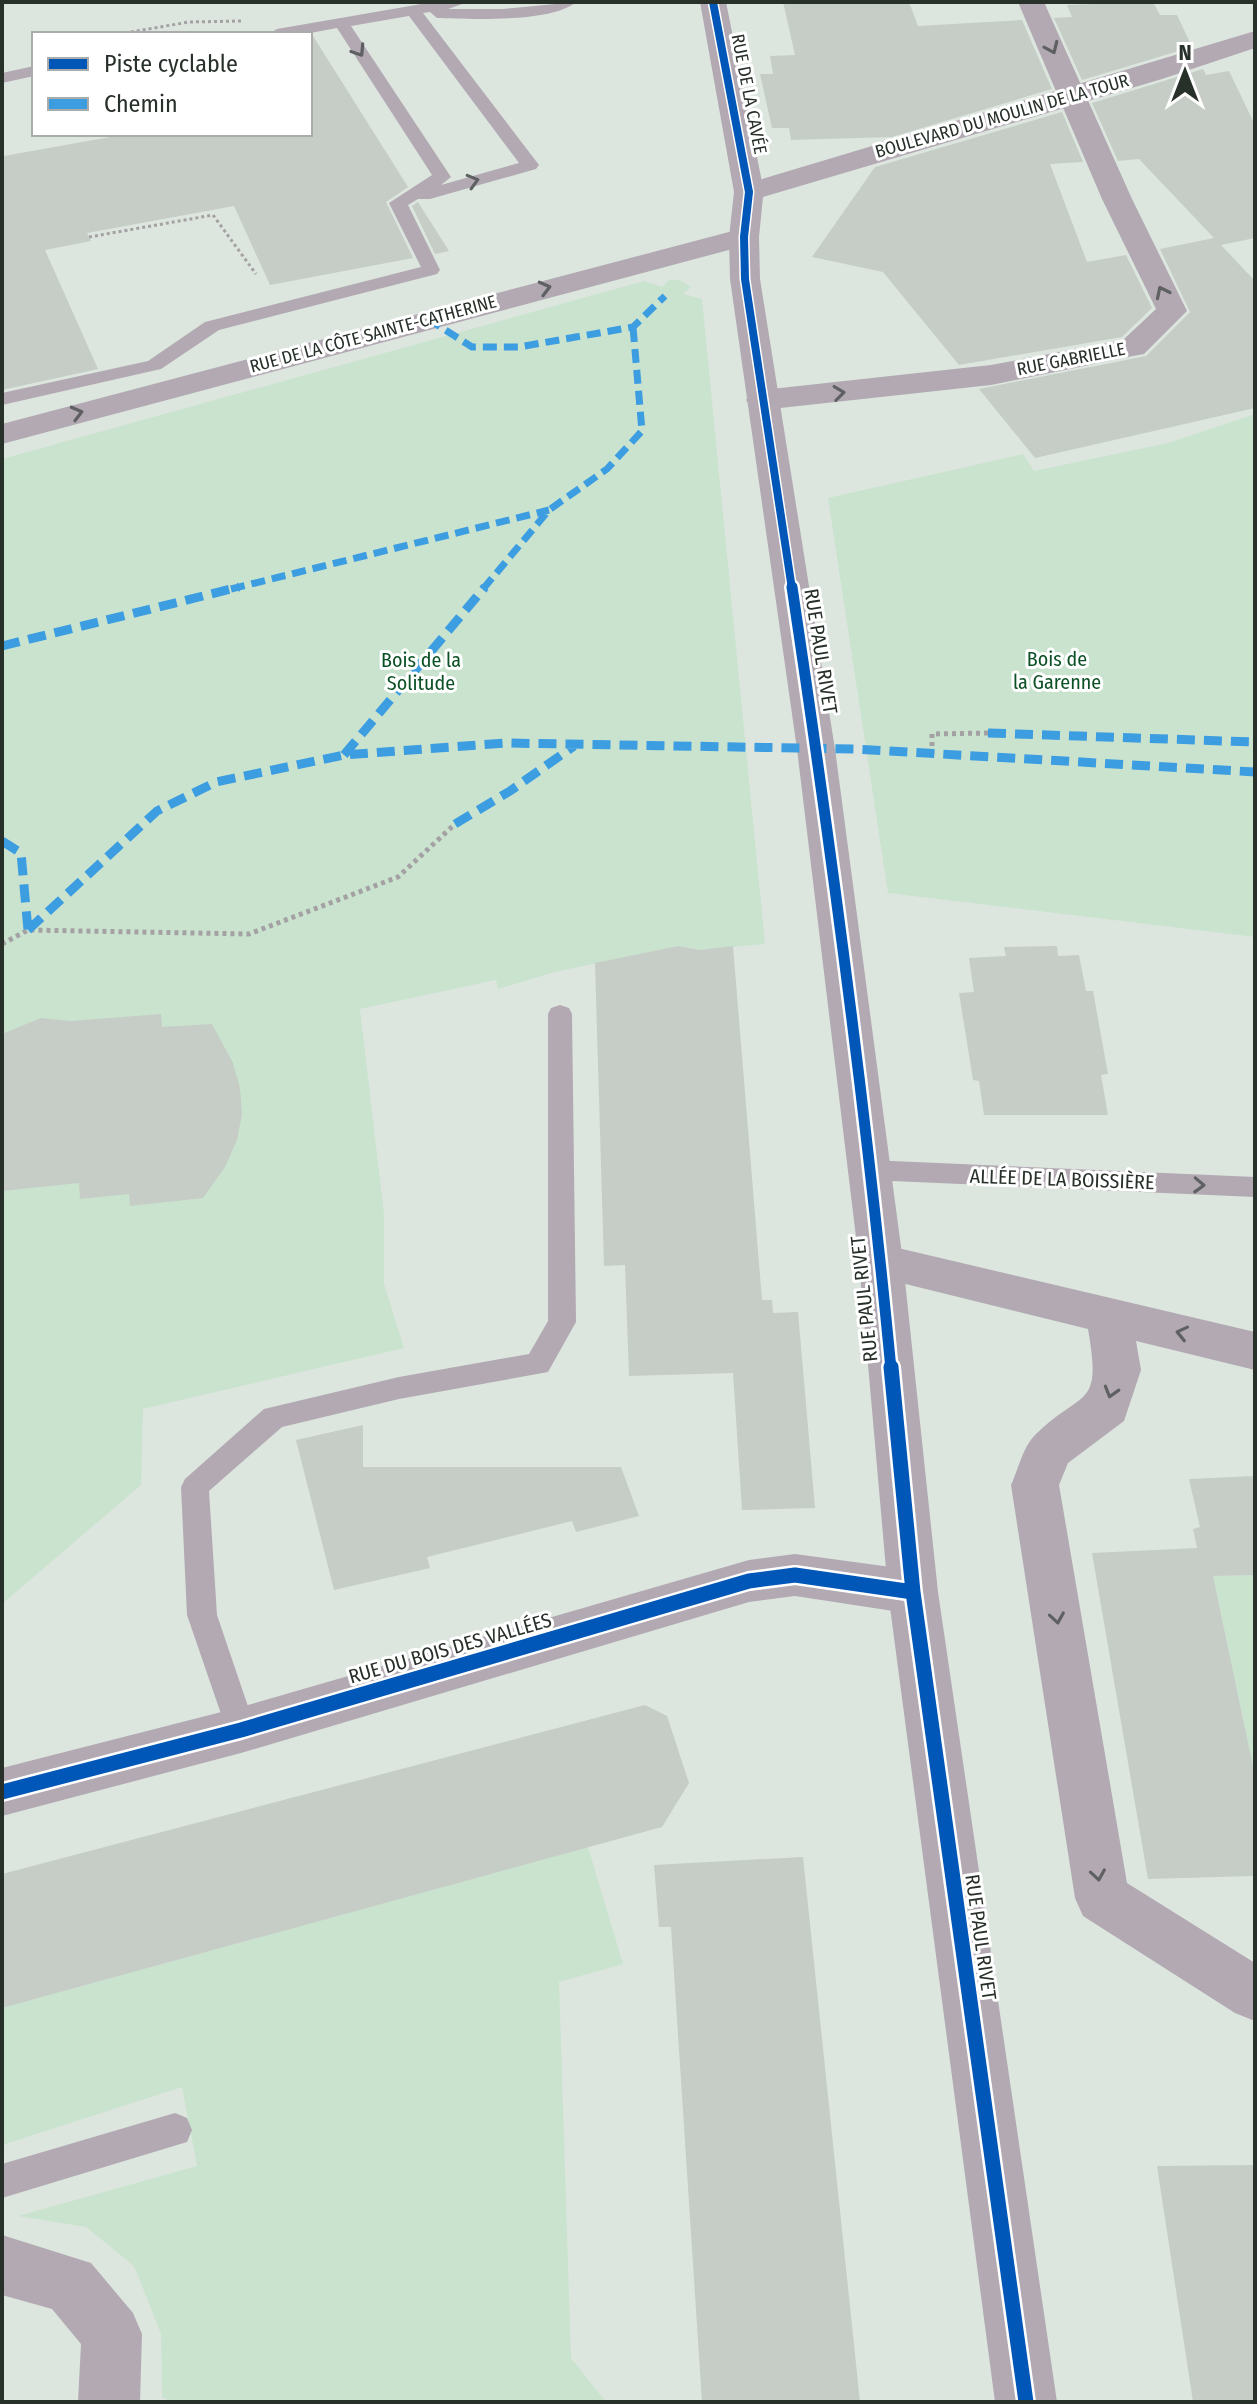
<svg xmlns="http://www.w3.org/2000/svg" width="1257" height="2404" viewBox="0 0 1257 2404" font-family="'Fira Sans Condensed',sans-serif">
  <rect width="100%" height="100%" fill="#dce6de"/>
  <!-- green -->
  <path fill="#cae3cf" d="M669,280H679L691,287L683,294L702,299L765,944L700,950L678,946L555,972L498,989L496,980L360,1009L384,1214V1284L404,1348L143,1409L141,1485L2,1604V459L644,281L662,287Z
    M1255,414V937L888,893L828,498L1023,454L1034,471L1168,443Z
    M1255,1575V1776L1213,1576Z
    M588,1847L623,1964L559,1982L571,2358L606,2402H172L162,2397L161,2334L134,2266L86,2227L18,2216L197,2166L182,2087L2,2145V2008Z"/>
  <!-- building -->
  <path fill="#c5cdc6" d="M783,2H909L918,26L1022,20L1052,89L892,137L791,140L789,128H772L760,74H773L770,56L795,55Z
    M1145,2H1153L1160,15H1177L1192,47L1082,80L1054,18L1072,17L1067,5Z
    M310,36H313L408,187L386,202L413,258L270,285L234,206L87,233L91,241L45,250L98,369L2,390V153L4,156L127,134H310Z
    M1203,69L1206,75L1229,71L1255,125V238L1221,245L1255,281V408L1035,458L979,389L1146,356L1190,312L1160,249L1214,238L1139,159L1118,161L1092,103Z
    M1062,112L1083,162L1050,164L1087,262L1126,255L1152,308L1122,337L959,365L883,272L812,257L875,167Z
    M418,202L449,251L435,254L412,206Z
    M678,946L700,950L733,946L762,1300H772L773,1313L798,1312L815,1508L742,1510L733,1373L629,1376L625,1265L604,1266L595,963Z
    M1057,946L1058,956L1079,955L1086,991H1093L1108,1074L1101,1075L1108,1115H984L979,1081L973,1080L959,993L974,992L969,958L1006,956L1004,947Z
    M161,1014L162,1027L212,1024L233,1063L240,1088L242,1114L237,1140L225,1167L203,1198L130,1206L129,1194L80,1199L79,1183L2,1191V1034L41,1018L70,1021Z
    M363,1425V1467H621L639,1516L576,1532L572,1521L427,1557L430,1568L334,1590L296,1440Z
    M1255,1476V1575L1213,1576L1255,1776V1876L1148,1879L1092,1553L1197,1548L1193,1529L1200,1527L1189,1479Z
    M645,1705L667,1716L689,1783L662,1827L2,2008V1874Z
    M803,1857L860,2402H702L671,1927H659L654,1865Z
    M1255,2165V2402H1193L1157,2166Z"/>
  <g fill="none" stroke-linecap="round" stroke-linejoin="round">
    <!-- path-far1 -->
    <path stroke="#a4a1a4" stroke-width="3" stroke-dasharray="3 3" stroke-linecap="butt" d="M119,34L189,22L241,21
      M89,237L213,215L256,274"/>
    <!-- path -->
    <path stroke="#a4a1a4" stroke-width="5" stroke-dasharray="4 4" stroke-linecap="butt" d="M932,754V734L988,733
      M2,944L28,930L249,934L398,877L455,824"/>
    <!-- service -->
    <path fill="#b2a9b3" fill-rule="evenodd" d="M433,2H468L448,9H503L576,2C552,23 469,19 437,18L430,12L423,13L539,165L536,169L430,199H418L408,205L440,270L437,274L219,330L161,369L2,405V393L148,361L205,322L421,267L389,203L432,175L337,28L305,34H269L277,29ZM409,16L519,163L441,185L451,177L351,26Z
      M34,66V76L2,83V73Z
      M560,1005L569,1008L572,1014L576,1322L548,1372L399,1399L282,1427L209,1491L217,1615L256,1730L252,1740L241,1744L230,1740L187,1615L181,1487L185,1479L264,1409L399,1377L529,1354L548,1321V1014L551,1008Z
      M869,1160L1255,1177V1197L869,1180L860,1177L856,1170L860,1163Z
      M175,2113L187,2118L192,2130L187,2142L2,2198V2164Z"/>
    <!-- minor -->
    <path fill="#b2a9b3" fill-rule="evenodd" d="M700,2H726L764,192L759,198L749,201L739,198L734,192Z
      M1018,2H1044L1132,199L1187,311L1144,354L1133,356L991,385L762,410L751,407L746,400L751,393L762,390L991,365L1123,340L1156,309L1102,199Z
      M744,228L755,231L759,237L755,243L2,444V424Z
      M881,1244L1255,1332V1370L1136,1341L1141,1370L1124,1421L1068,1463L1059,1485L1127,1883L1255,1963V2021L1235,2013L1083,1916L1075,1898L1011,1485C1018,1470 1023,1446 1036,1434C1084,1388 1102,1410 1088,1329L865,1274L859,1262L865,1250Z
      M795,1554L913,1570L931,1577L938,1592L931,1607L913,1614L795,1596L749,1602L241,1753L2,1816V1768L241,1707L749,1560Z
      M2,2235L91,2263L133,2313L142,2334L140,2402H78L81,2344L52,2309L2,2295Z"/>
    <!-- tertiary -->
    <path fill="#b2a9b3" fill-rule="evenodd" d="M1255,31V48L1162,79L763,197L759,237L760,279L835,749L903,1262L938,1592L1057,2402H995L888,1592L859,1262L797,749L730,279L729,237L734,192L739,186Z"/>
    <!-- quiet-far1 -->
    <path stroke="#3d9de1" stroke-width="7" stroke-dasharray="14 7" stroke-linecap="butt" d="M428,319L472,347H519L633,327L665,296
      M231,589L549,510
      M483,589L549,510L607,469L642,431L633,327"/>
    <!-- quiet -->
    <path stroke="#3d9de1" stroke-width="9" stroke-dasharray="18 9" stroke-linecap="butt" d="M2,646L239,587
      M988,733L1255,742
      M344,755L485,587
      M455,824L510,791L574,746
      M2,841L21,853L28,930
      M28,930L157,811L216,782L344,755L506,743L854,749L1255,772"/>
    <defs>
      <path id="cycleway-far2" d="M713,2L749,192L744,237L745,279L792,589"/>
      <path id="cycleway-far1" d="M792,587C831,847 866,1108 891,1369"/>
      <path id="cycleway" d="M891,1367L913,1592L1026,2402
        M2,1792L241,1730L749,1581L795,1575L913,1592"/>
    </defs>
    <!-- cycleway-far2 casing -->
    <use href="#cycleway-far2" stroke="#fff" stroke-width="11"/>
    <!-- cycleway-far1 casing -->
    <use href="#cycleway-far1" stroke="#fff" stroke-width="16"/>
    <!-- cycleway casing -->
    <use href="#cycleway" stroke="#fff" stroke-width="20"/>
    <!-- cycleway-far2 -->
    <use href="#cycleway-far2" stroke="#0057b8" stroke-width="8"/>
    <!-- cycleway-far1 -->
    <use href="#cycleway-far1" stroke="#0057b8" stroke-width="11"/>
    <!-- cycleway -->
    <use href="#cycleway" stroke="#0057b8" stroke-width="15"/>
  </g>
  <!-- one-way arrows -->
  <defs><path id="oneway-chevron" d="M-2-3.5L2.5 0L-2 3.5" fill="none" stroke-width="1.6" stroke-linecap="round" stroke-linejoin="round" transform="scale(2)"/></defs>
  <g stroke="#5f6061">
    <use href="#oneway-chevron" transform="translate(1052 48) rotate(66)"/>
    <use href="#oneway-chevron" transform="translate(359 51) rotate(57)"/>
    <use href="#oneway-chevron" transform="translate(473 181) rotate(-16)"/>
    <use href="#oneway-chevron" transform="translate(545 288) rotate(-15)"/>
    <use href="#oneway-chevron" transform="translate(1162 292) rotate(-116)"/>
    <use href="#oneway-chevron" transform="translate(839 393) rotate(-7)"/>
    <use href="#oneway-chevron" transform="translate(77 413) rotate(-15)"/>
    <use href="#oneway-chevron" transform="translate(1199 1185) rotate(2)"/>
    <use href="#oneway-chevron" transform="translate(1182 1333) rotate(-167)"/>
    <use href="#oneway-chevron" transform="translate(1111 1392) rotate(106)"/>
    <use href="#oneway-chevron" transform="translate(1057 1618) rotate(81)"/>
    <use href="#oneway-chevron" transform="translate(1098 1875) rotate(81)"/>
  </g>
  <g text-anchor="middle" stroke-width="6" stroke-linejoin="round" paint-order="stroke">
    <!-- far-street labels -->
    <g font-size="18" fill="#28302a" stroke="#fff">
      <text transform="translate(749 94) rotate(79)" y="6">RUE DE LA CAVÉE</text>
      <text transform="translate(1002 116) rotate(-16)" y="6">BOULEVARD DU MOULIN DE LA TOUR</text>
      <text transform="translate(373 334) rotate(-15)" y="6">RUE DE LA CÔTE SAINTE-CATHERINE</text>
      <text transform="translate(1071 359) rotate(-11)" y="6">RUE GABRIELLE</text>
    </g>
    <!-- street labels -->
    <g font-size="20" fill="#28302a" stroke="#fff">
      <text transform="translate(821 651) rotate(81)" y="7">RUE PAUL RIVET</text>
      <text transform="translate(1062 1179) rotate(2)" y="7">ALLÉE DE LA BOISSIÈRE</text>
      <text transform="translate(864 1299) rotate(-96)" y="7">RUE PAUL RIVET</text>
      <text transform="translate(450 1648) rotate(-16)" y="7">RUE DU BOIS DES VALLÉES</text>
      <text transform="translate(981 1937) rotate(82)" y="7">RUE PAUL RIVET</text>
    </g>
    <!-- park labels -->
    <g font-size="20" fill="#0c5125" stroke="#fff">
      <text x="1057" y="666">Bois de<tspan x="1057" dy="23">la Garenne</tspan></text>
      <text x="421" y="667">Bois de la<tspan x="421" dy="23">Solitude</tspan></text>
    </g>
  </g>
  <!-- border -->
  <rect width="1257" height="2404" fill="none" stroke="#28302a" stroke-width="8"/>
  <!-- legend -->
  <rect x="32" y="32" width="280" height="104" fill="#ffffff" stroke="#a9acaa" stroke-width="2"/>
  <rect x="48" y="58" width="40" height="12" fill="#0057b8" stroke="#a9acaa" stroke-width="2"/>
  <text x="104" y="72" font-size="24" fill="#28302a">Piste cyclable</text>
  <rect x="48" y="98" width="40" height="12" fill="#3d9de1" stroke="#a9acaa" stroke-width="2"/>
  <text x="104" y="112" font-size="24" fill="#28302a">Chemin</text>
  <!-- north arrow -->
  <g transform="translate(1185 72)" stroke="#ffffff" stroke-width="6" paint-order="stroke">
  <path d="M0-6L14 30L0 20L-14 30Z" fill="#28302a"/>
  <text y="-12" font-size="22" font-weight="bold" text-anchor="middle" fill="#28302a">N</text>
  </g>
</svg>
